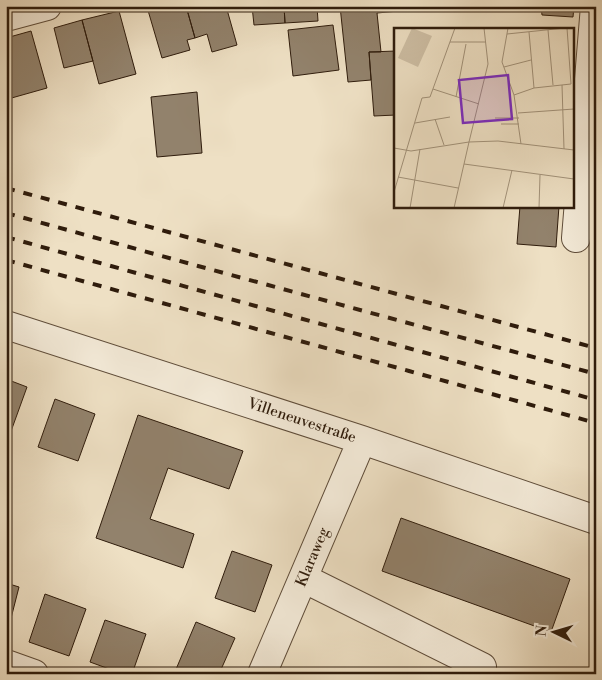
<svg xmlns="http://www.w3.org/2000/svg" width="602" height="680" viewBox="0 0 602 680" font-family="'Libre Bodoni',serif">
  <rect width="100%" height="100%" fill="#eee0c4"/>
  <filter id="stains"><feTurbulence type="fractalNoise" baseFrequency=".004" numOctaves="4"/><feColorMatrix values="0 0 0 0 .2 0 0 0 0 .09 0 0 0 0 .02 0 0 0 .5 -.17"/></filter>
  <radialGradient id="worn" r=".72"><stop offset=".6" stop-color="#630" stop-opacity="0"/><stop offset="1" stop-color="#630" stop-opacity=".3"/></radialGradient>
  <!-- building -->
  <path fill="#92826c" stroke="#2f1c0c" d="M151,6H186L195,38L187,40L190,50L162,58L147,7Z
    M186,6H226L237,45L212,52L207,34L195,38Z
    M252,6H284L285,23L254,25Z
    M284,6H317L318,21L285,23Z
    M340,6H430V8L377,13L381,52H369L371,80L348,82Z
    M541,6H574L573,17L542,15Z
    M119,11L136,74L99,84L82,20Z
    M82,20L93,61L64,68L54,28Z
    M333,25L339,70L293,76L288,30Z
    M31,31L47,88L8,99L6,94V38Z
    M396,51V115L374,116L369,52Z
    M197,92L202,153L157,157L151,97Z
    M520,206H559L556,247L517,244Z
    M6,379L27,387L10,434L6,433Z
    M55,399L95,414L78,461L38,447Z
    M138,415L243,451L229,489L168,468L150,519L194,534L183,568L96,538Z
    M401,518L570,579L551,632L382,571Z
    M232,551L272,565L255,612L215,598Z
    M6,583L19,587L8,630H6Z
    M45,594L86,609L69,656L29,642Z
    M105,620L146,634L132,674H123L90,662Z
    M196,622L235,638L219,674H174Z"/>
  <g fill="none" stroke-linecap="round" stroke-linejoin="round">
    <defs>
      <path id="minor" d="M6,17L47,6
        M576,238L595,6
        M6,325L362,440L596,520
        M303,578L482,667
        M6,664L34,674
        M262,674L362,440"/>
    </defs>
    <!-- minor casing -->
    <use href="#minor" stroke="#5f4d3a" stroke-width="30"/>
    <!-- minor -->
    <use href="#minor" stroke="#f4ebd9" stroke-width="28"/>
    <!-- rail -->
    <path stroke="#2f1c0c" stroke-width="4" stroke-dasharray="9 9" stroke-linecap="butt" d="M6,188L596,348
      M6,213L198,266L596,374
      M6,237L596,400
      M6,260L409,371L596,423"/>
  </g>
  <g text-anchor="middle" stroke-width="4" stroke-linejoin="round" paint-order="stroke">
    <!-- street labels -->
    <g font-size="15" fill="#2f1c0c" stroke="#f4ebd9">
      <text transform="translate(302 420) rotate(18)" y="5">Villeneuvestraße</text>
      <text transform="translate(312 557) rotate(-67)" y="5">Klaraweg</text>
    </g>
  </g>
  <!-- overview -->
  <g transform="translate(394 28)">
    <rect width="180" height="180" fill="#eee0c4"/>
    <path d="M18,0L38,8L24,39L4,30Z" fill="#cebfa5"/>
    <path fill="none" stroke="#a2927a" stroke-width="1" d="M114,0L108,34L120,67L127,116M154,2L159,57M135,4L140,60M113,6L171,0M56,14H92M110,39L137,32M168,57L170,121M39,61L85,76M120,67L140,60L177,56L173,0M62,69L72,16M124,85L180,81M101,90H125M41,91L50,117M21,95L56,89M107,96H125M75,114L104,113L180,122M0,120L17,123L75,114L94,36L90,0M70,136L180,151M4,149L64,160M0,164L28,70L36,69L61,0M16,180L26,121M60,180L75,114M109,180L118,142M145,180L146,147"/>
    <path fill="#7b2cbf" fill-opacity="0.15" stroke="#7b2cbf" stroke-width="2.5" d="M114,47L118,91L69,95L65,52Z"/>
    <rect width="180" height="180" fill="none" stroke="#2f1c0c" stroke-width="2.5"/>
  </g>
  <!-- margin -->
  <rect width="602" height="680" fill="none" stroke="#eee0c4" stroke-width="25"/>
  <rect x="8" y="8" width="587" height="665" fill="none" stroke="#2f1c0c" stroke-width="2.5"/>
  <rect x="12" y="12" width="577" height="655" fill="none" stroke="#2f1c0c"/>
  <!-- north arrow -->
  <g transform="translate(554 632) rotate(275)" stroke="#f4ebd9" stroke-width="4" paint-order="stroke">
  <path d="M0-4L9 19L0 12L-9 19Z" fill="#2f1c0c"/>
  <text y="-8" font-size="14" font-weight="bold" text-anchor="middle" fill="#2f1c0c">N</text>
  </g>
  <rect width="100%" height="100%" filter="url(#stains)"/>
  <rect width="100%" height="100%" fill="url(#worn)"/>
</svg>
